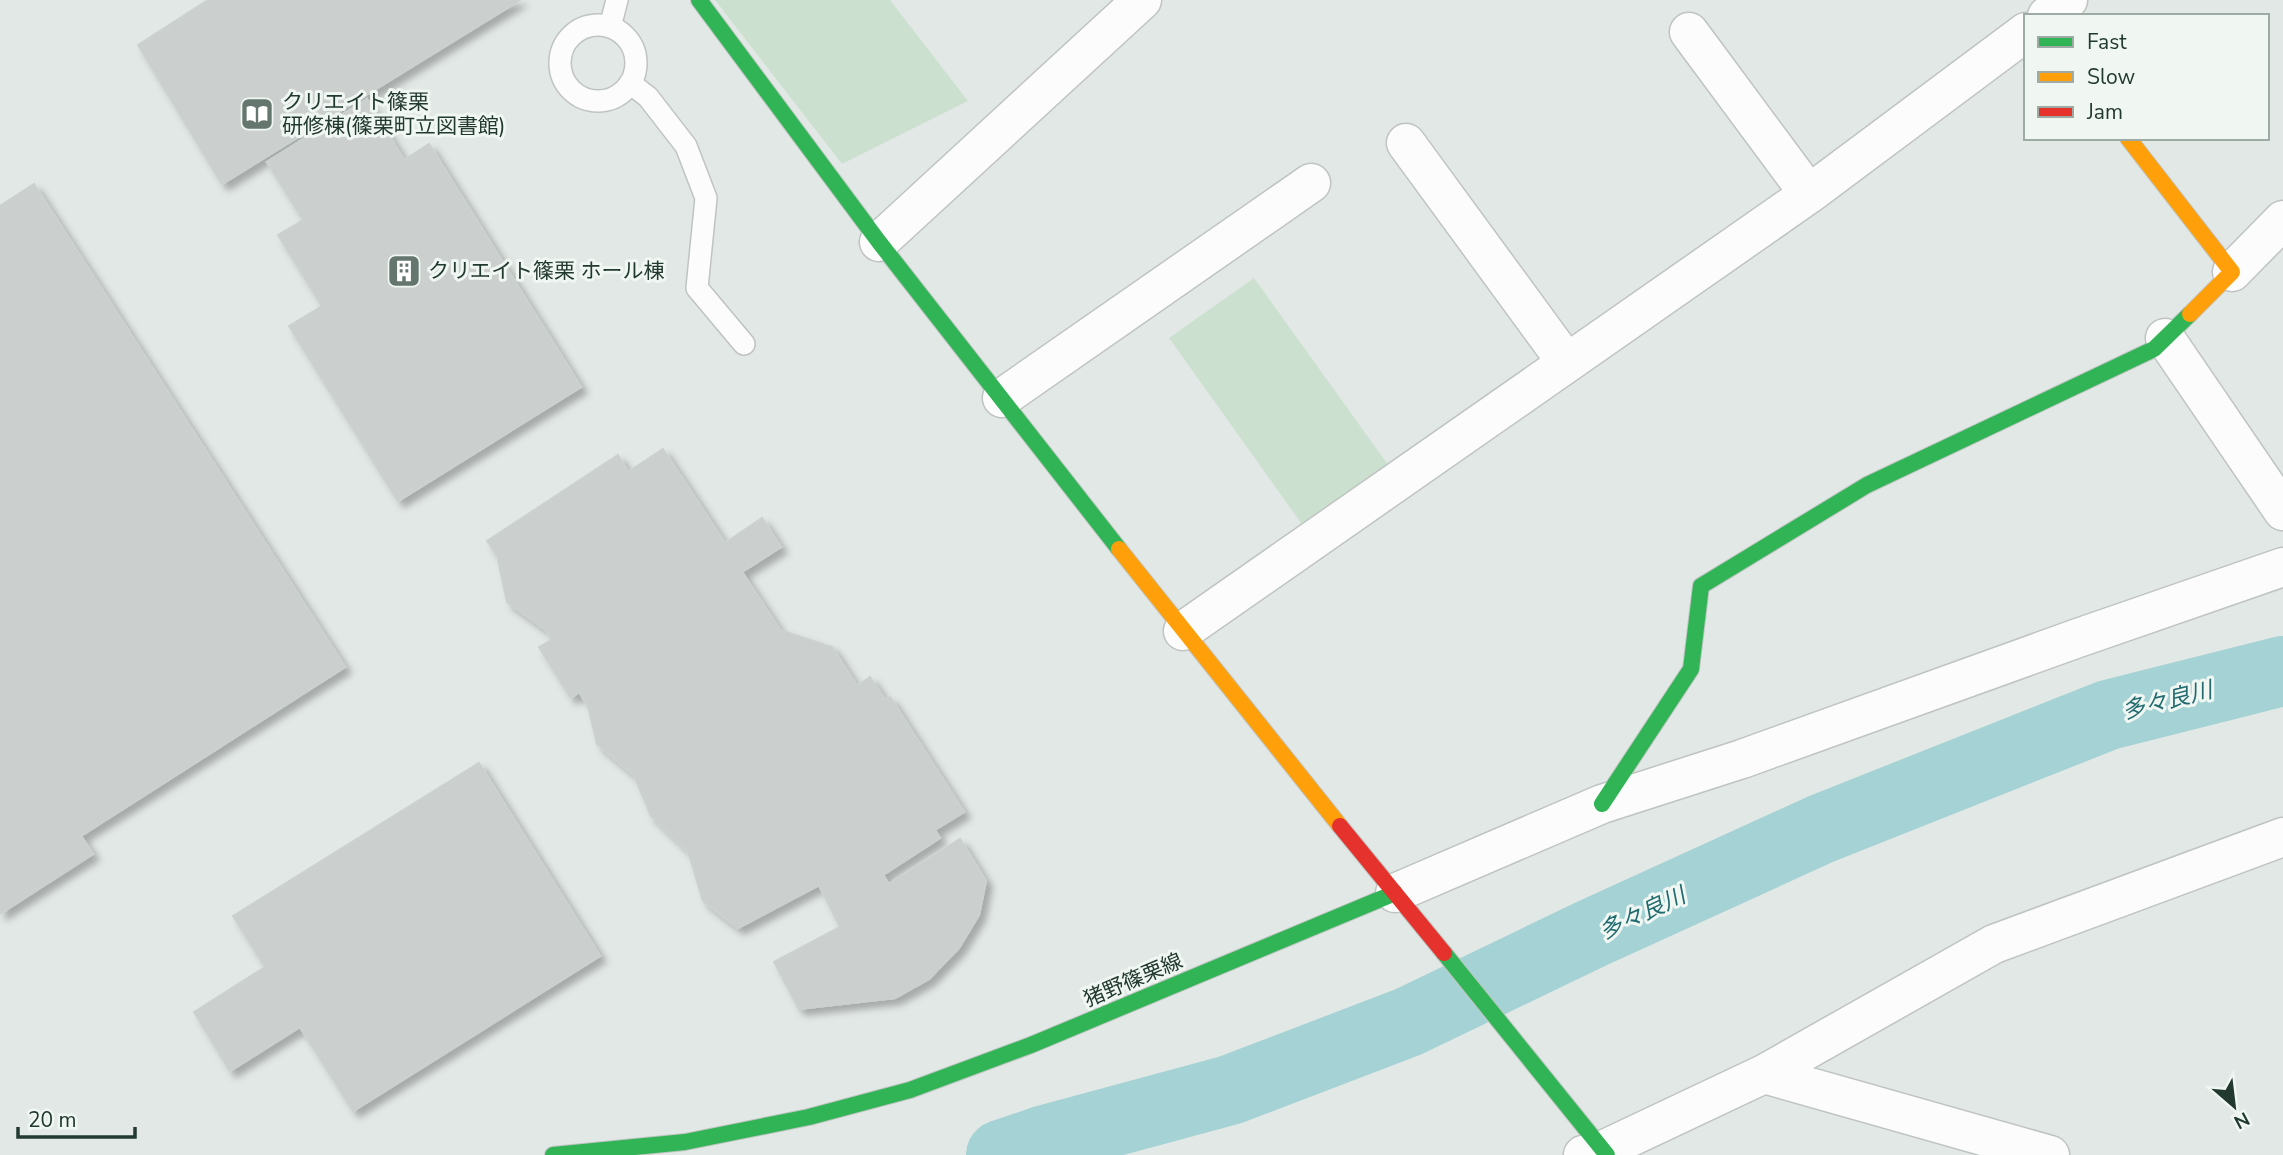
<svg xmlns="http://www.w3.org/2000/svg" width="2283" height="1155" viewBox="0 0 2283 1155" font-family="'Nunito Sans','Noto Sans JP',sans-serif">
  <defs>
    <filter id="shadow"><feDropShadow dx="6" dy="6" stdDeviation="3.5" flood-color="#0004"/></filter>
  </defs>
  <rect width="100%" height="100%" fill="#e2e8e5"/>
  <!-- green -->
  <path fill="#cce0d0" d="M715,0H890L968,101L842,164Z
    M1254,278L1391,469L1306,530L1169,338Z"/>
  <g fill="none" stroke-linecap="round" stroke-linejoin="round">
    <!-- river -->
    <path stroke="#a5d2d4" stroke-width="70" d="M1001,1155L1045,1140L1230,1090L1408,1022L1593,933L1821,829L2108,715L2283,671"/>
  </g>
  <!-- building -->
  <path fill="#cbd0ce" stroke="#cbd1ce" stroke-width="2" filter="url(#shadow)" d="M208,0H520L222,184L138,45Z
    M367,99L404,160L429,144L581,387L398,501L289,326L322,306L278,235L303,220L267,162Z
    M34,184L345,667L81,836L93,854L0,914V206Z
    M663,449L725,543L762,518L781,547L742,572L780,630L832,647L857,686L870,677L885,700L890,697L964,812L935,830L940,838L883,875L889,884L960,839L986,881L979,915L959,948L929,979L895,998L799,1009L774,962L840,927L819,885L738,928L703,901L688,851L651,816L634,775L597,744L588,706L579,692L571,698L539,647L552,640L546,630L507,602L497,555L487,541L618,455L628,472Z
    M479,763L600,956L353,1111L300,1027L230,1071L194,1012L265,967L233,916Z"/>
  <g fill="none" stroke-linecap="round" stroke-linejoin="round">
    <defs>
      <path id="lane" d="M560 63a38 38 0 1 1 76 0a38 38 0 1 1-76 0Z
        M610,27L617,0
        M630,83L648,97L686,146L706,198L697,288L744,344"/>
      <path id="street" d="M2047,16L2068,0
        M1689,32L1809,194
        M1406,143L1567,363
        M879,242L1142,0
        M2232,272L2283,220
        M2165,338L2283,511
        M1002,398L1311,183
        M1183,631L1809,194L2026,32
        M1395,893L1602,804L1742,759L2078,638L2283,567
        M1764,1074L2050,1155
        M1583,1155L1603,1150L1764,1074L1994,944L2283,837"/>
      <path id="fast" d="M699,0L879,242L1119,549
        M1602,804L1691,669L1701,586L1867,485L2154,349L2190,314
        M1444,953L1607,1155
        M553,1155L685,1142L809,1117L910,1090L1031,1045L1395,893"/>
      <path id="slow" d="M2128,138L2232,272L2190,314
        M1119,549L1340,826"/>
      <path id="jam" d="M1340,826L1444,953"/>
    </defs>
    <!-- lane casing -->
    <use href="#lane" stroke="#bfc4c2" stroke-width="24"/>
    <!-- street casing -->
    <use href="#street" stroke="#bfc4c2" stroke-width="41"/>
    <!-- fast casing -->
    <use href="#fast" stroke="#bfc5c2" stroke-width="18"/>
    <!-- slow casing -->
    <use href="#slow" stroke="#bfc5c2" stroke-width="18"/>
    <!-- jam casing -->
    <use href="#jam" stroke="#bfc5c2" stroke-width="18"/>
    <!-- lane -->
    <use href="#lane" stroke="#fbfcfb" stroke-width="21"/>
    <!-- street -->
    <use href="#street" stroke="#fbfcfb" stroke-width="38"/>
    <!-- fast -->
    <use href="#fast" stroke="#30b455" stroke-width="16"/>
    <!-- slow -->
    <use href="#slow" stroke="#ff9f0a" stroke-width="16"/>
    <!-- jam -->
    <use href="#jam" stroke="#e5322d" stroke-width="16"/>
  </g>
  <!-- icons -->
  <defs>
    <symbol id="library-square" viewBox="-11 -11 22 22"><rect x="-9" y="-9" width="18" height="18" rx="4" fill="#65766f" stroke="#f0f7f3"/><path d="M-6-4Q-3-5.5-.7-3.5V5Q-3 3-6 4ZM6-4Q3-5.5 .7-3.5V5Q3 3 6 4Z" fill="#fff"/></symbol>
    <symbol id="building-square" viewBox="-11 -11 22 22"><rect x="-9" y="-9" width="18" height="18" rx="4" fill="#65766f" stroke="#f0f7f3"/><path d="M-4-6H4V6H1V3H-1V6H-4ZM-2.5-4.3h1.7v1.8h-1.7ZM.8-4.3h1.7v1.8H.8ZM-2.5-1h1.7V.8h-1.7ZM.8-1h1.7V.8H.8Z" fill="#fff"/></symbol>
  </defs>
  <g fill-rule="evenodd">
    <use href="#library-square" x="238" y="95" width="38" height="38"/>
    <use href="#building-square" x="385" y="252" width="38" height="38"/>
  </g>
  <g text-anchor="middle" stroke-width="6" stroke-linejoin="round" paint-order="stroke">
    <!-- poi labels -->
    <g font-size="21" fill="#223930" stroke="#f0f7f3" text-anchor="start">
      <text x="282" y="109">クリエイト篠栗<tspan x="282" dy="24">研修棟(篠栗町立図書館)</tspan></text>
      <text x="428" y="278">クリエイト篠栗 ホール棟</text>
    </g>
    <!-- street labels -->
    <g font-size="21" fill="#223930" stroke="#f0f7f3">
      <text transform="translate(1133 980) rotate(-23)" y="7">猪野篠栗線</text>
    </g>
    <!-- water labels -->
    <g font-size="23" font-style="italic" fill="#216b70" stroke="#f0f7f3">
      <text transform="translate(2167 700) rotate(-14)" y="8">多々良川</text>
      <text transform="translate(1642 913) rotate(-25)" y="8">多々良川</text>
    </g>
  </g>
  <!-- legend -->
  <rect x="2024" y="14" width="245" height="126" fill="#f0f7f3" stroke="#9eaba5" stroke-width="2"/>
  <rect x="2038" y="37" width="35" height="10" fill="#30b455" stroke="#9eaba5" stroke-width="2"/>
  <text x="2087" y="49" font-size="21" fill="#223930">Fast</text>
  <rect x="2038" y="72" width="35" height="10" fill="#ff9f0a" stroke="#9eaba5" stroke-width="2"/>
  <text x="2087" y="84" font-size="21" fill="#223930">Slow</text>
  <rect x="2038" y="107" width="35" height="10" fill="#e5322d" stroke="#9eaba5" stroke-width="2"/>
  <text x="2087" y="119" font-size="21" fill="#223930">Jam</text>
  <!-- north arrow -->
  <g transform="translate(2234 1106) rotate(152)" stroke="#f0f7f3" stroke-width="5" paint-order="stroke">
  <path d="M0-5L12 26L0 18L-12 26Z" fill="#223930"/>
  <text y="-10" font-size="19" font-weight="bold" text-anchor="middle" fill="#223930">N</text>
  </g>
  <!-- scale -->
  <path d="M18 1127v10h117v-10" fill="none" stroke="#223930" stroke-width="3.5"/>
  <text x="28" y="1127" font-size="21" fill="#223930" stroke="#f0f7f3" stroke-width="5" paint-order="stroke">20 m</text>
</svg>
